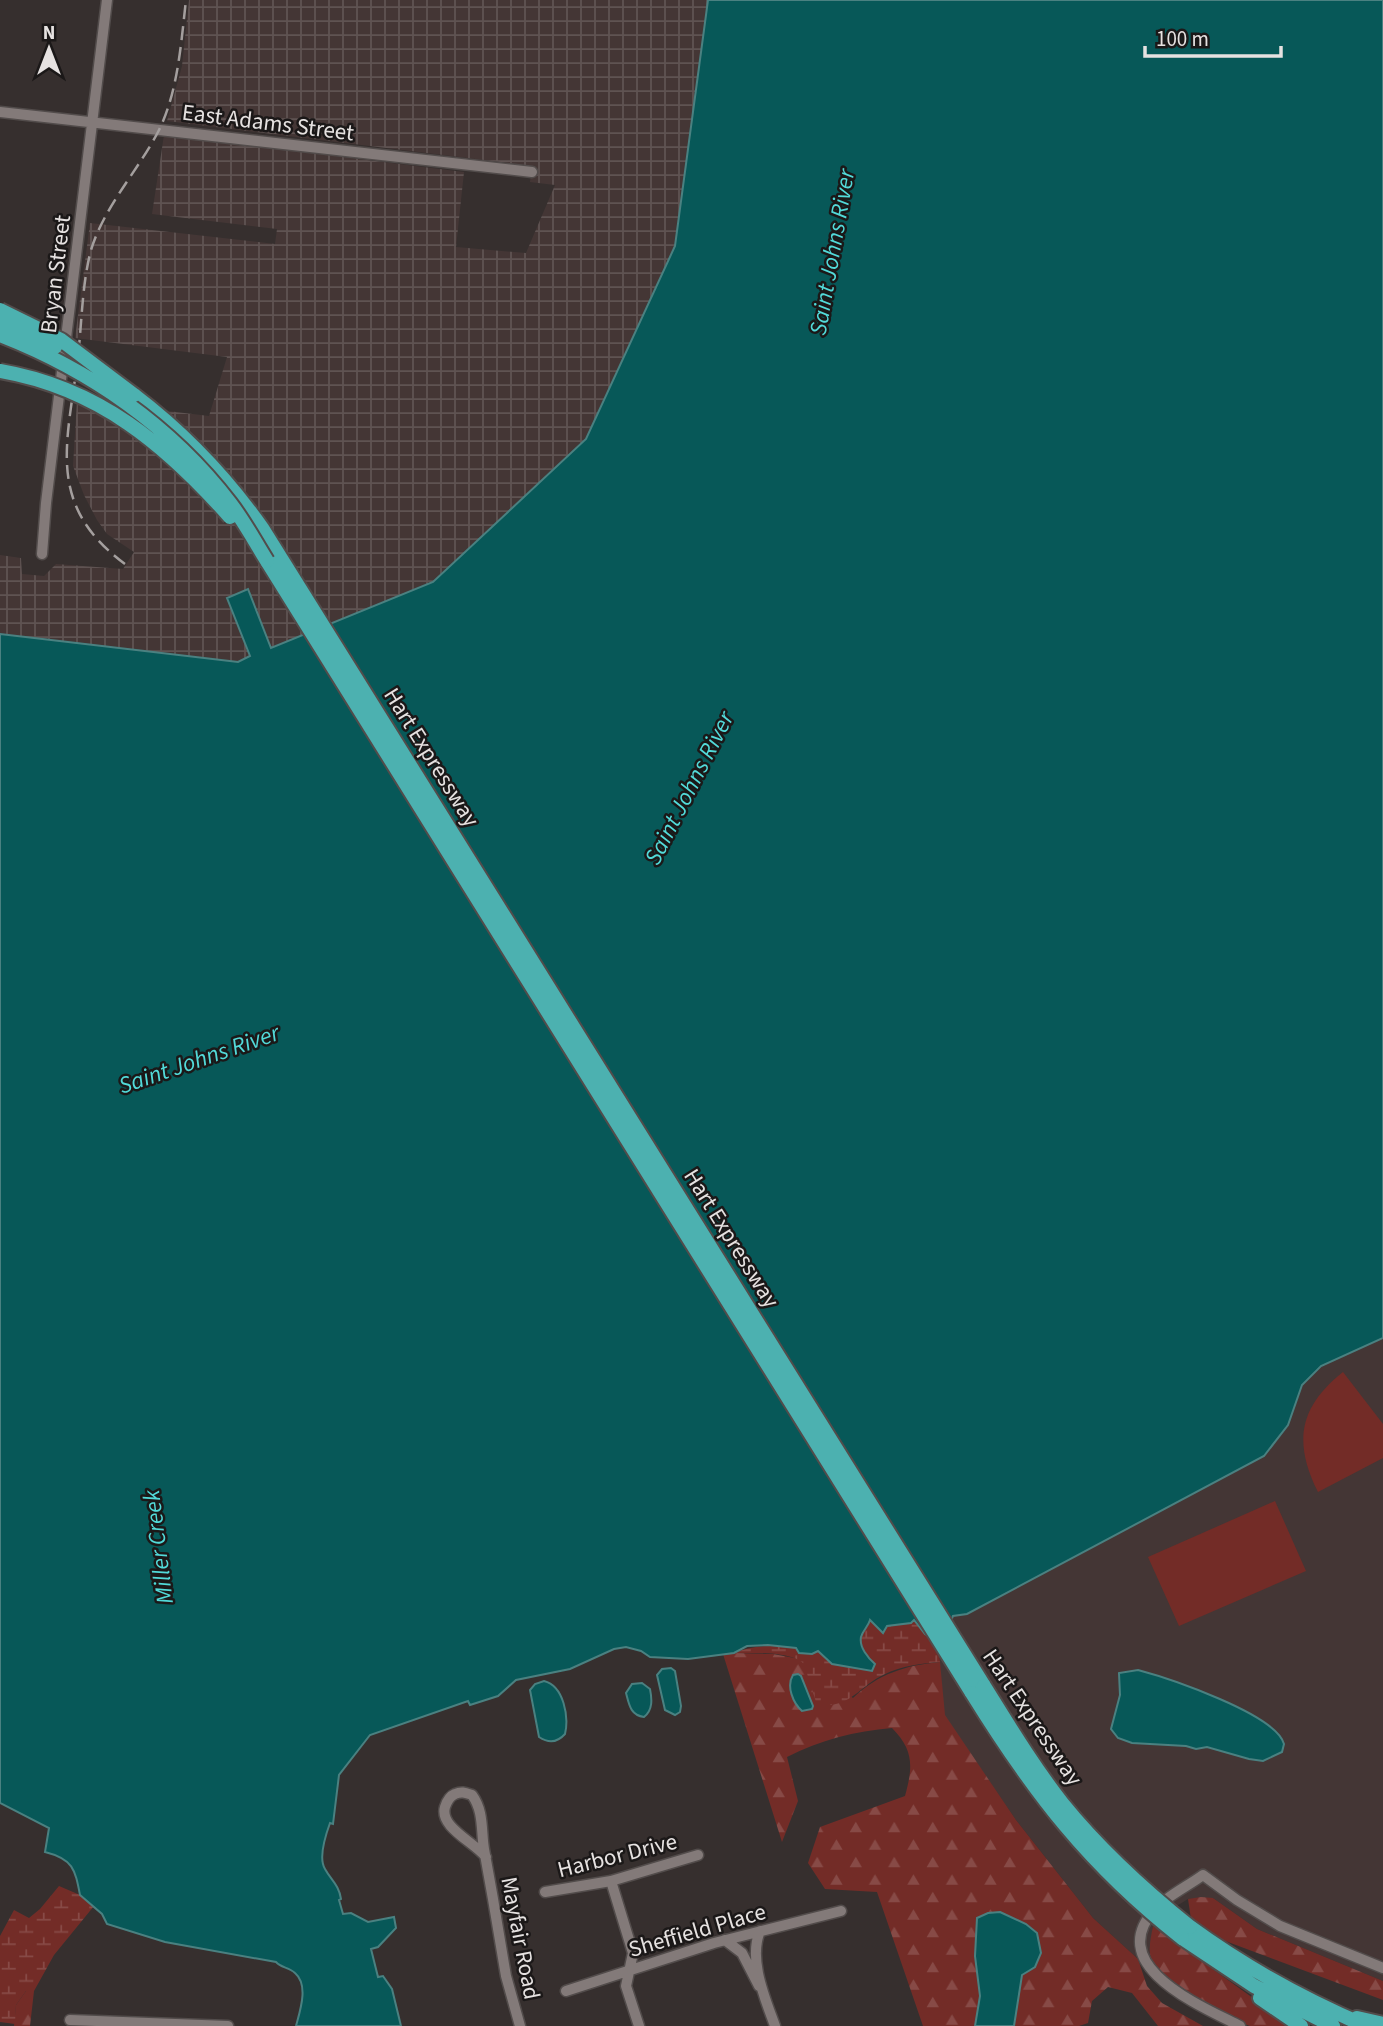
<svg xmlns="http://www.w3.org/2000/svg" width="1383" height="2026" viewBox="0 0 1383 2026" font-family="'Source Sans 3',sans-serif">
  <defs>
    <pattern id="industrial-grid" width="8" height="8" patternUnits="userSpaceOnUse" patternTransform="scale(1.75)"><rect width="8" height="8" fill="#443635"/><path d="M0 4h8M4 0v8" fill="none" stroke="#5f5352"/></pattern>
    <pattern id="forest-firs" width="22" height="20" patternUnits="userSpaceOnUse" patternTransform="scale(1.75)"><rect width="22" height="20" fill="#732c27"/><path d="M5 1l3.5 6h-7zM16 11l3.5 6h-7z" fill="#874a46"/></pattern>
    <pattern id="wetland-marsh" width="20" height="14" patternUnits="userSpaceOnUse" patternTransform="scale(1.75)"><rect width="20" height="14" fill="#732c27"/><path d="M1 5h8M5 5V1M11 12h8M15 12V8" fill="none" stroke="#874a46"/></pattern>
  </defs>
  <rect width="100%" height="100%" fill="#362f2e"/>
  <!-- built -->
  <path fill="#443635" d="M1383,1338V1981L1257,1929L1213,1898L1188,1899L1167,1912L1153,1926L1150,1954L1138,1959L1093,1918L1016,1820L944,1715L938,1642L947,1632L952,1616L967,1614L1288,1425L1302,1385L1321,1366Z"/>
  <!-- industrial -->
  <path fill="url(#industrial-grid)" d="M189,0H708L675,246L586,439L433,582L271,648L248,590L227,598L250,657L238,662L0,634V555L21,558L22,574L44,576L56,564L123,569L134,552L107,534L97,520L84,495L73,466L77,400L209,416L227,357L75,338L90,223L275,244L277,229L152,214L164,135L464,172L456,247L526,253L555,185L530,182L532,166L167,121L182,66Z"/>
  <!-- grass -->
  <path fill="#732c27" d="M1343,1372L1383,1424V1458L1318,1492C1293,1442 1299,1407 1343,1372Z
    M1275,1501L1306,1571L1179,1626L1148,1557Z"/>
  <!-- forest -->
  <path fill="url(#forest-firs)" d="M734,1653L773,1654L800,1659L853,1698C878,1674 906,1665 940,1662L945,1715L1016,1820L1093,1918L1138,1959L1147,1986L1162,2003L1203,2026H1158L1132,1993L1108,1987L1092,2001L1088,2023L1079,2026H1014L1022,1975L1035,1966L1026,1924L1000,1912L975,1956L980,1996L975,2026H923L877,1892L825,1889L808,1863L820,1827L905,1796C913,1767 914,1750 892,1728C855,1731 820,1740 787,1757L798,1801L782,1842L723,1654Z
    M1201,1897L1213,1898L1257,1929L1383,1981V2000L1220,1939L1191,1919L1188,1899Z
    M1153,1926L1278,2016L1294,2026C1280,2026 1262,2026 1250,2026C1231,2020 1157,1976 1151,1959C1148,1948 1151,1937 1153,1926Z
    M26,1991H34L30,2026H14L16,2005Z"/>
  <!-- wetland -->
  <path fill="url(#wetland-marsh)" d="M914,1619L925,1634L938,1642L940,1662C922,1663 901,1666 885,1674C859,1686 850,1709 817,1705L804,1664C792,1651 751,1653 734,1653C770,1637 828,1652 867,1657L860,1640L869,1620C884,1623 900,1630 914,1619Z
    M59,1886L80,1895L94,1906L54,1955L34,1991H26L16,2005L15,2024L0,2022V1936L14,1910L29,1918L40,1909Z"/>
  <!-- water -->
  <path fill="#075858" stroke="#4a8181" stroke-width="2" d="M708,0H1383V1338L1321,1366L1302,1385L1288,1425L1264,1456L967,1614L953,1616L947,1632L938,1642L925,1634L914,1620L911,1623L887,1626L883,1633L870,1620C868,1627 863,1630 861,1637C859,1647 868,1658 875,1664L872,1671L832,1664L818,1651L812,1654L799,1653L796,1648L768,1645L747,1646L734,1653L688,1659L650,1657L641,1651L626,1647L614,1649L570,1669L516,1680L498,1696L470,1705L468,1701L370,1735L339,1775L333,1824L330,1823C326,1834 318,1858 325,1869C331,1880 339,1885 341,1899L339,1900L343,1914L351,1913L368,1922L394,1917L396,1928L378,1947L371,1949L378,1977L383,1976L392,1989L401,2026H296C300,2011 309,1985 295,1973C289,1967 281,1968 276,1962L165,1942L107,1924L102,1914L80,1895C75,1869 73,1859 45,1852L49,1828L0,1803V634L238,662L250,656L227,598L248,589L271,648L433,582L586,439L675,246Z
    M671,1668L675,1671L681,1706L680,1712L675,1715L665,1710L657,1675L662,1669Z
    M1138,1670C1168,1678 1276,1714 1284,1744L1282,1752L1263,1761L1249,1759L1207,1747L1196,1749L1186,1746L1132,1743L1118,1738L1111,1729L1120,1695L1119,1673Z
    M798,1674L801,1676L813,1706L812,1709L802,1711C793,1703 786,1686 793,1675Z
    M544,1681C564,1686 569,1717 565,1734C557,1743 548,1743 539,1737L530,1690L535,1684Z
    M642,1683L650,1689C652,1699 653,1710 644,1717C630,1715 629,1704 626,1693L632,1684Z
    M1000,1912L1026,1924L1037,1933L1041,1953L1035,1967L1022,1975L1014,2026H975L980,1996L975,1956L977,1918L988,1913Z"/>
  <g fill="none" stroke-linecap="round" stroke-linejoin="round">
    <defs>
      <path id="minor" d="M0,112L532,172
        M42,554L46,503L107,0
        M486,1857C474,1842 439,1827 445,1807C447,1801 450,1796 455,1794C462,1791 466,1793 472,1795C484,1811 481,1831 484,1849C487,1866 490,1882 493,1899L506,1976L520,2026
        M611,1881L633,1953L626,1986L639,2026
        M545,1892L611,1881L698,1855
        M760,1931C748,1960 765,1998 775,2026
        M725,1940L742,1953L759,1986
        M566,1991L714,1943L841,1911
        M70,2020L228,2026
        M1240,2026C1201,2006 1103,1966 1155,1909C1167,1896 1188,1886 1203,1875L1237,1900L1280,1926L1383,1968"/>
      <path id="highway" d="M134,395C184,433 226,477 262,528L984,1686
        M267,561L972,1693
        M1190,1927C1246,1968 1303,1999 1366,2026
        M1182,1938L1254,1986L1333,2026
        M1260,1998L1301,2026
        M1357,2018L1383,2024"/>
    </defs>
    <!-- minor casing -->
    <use href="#minor" stroke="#524c4b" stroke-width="13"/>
    <!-- highway casing -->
    <use href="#highway" stroke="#524c4b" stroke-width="18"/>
    <!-- minor -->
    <use href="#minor" stroke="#837a79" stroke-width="10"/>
    <!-- highway -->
    <use href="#highway" stroke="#4cb1b0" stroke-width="14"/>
    <!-- rail -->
    <path stroke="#a49f9e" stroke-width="2.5" stroke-dasharray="14 7" stroke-linecap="butt" d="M125,564C44,504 68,442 78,356C82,321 82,284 91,250C104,207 137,172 158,132C178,93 181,43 186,0"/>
    <defs>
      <path id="highway-bridge" d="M0,310L61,340L134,395
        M0,323L55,347
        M0,335C90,370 171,426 230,503C244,521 255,542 267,561
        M0,371C99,388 166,445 230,517
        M984,1686C1009,1726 1033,1766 1062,1803C1100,1850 1144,1890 1190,1927
        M972,1693C1034,1793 1089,1865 1182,1938"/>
    </defs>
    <!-- highway-bridge casing -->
    <use href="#highway-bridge" stroke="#524c4b" stroke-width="18" stroke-linecap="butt"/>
    <!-- highway-bridge -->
    <use href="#highway-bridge" stroke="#4cb1b0" stroke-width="14"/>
  </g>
  <g text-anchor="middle" stroke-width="5" stroke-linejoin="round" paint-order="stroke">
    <!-- street labels -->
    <g font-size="23" fill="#e6e2e1" stroke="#1b1818">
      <text transform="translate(268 122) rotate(7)" y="8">East Adams Street</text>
      <text transform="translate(55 274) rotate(-83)" y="8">Bryan Street</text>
      <text transform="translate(432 757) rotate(58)" y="8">Hart Expressway</text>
      <text transform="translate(732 1238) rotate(58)" y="8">Hart Expressway</text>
      <text transform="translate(1033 1717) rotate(56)" y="8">Hart Expressway</text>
      <text transform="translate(617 1855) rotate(-14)" y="8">Harbor Drive</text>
      <text transform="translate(697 1930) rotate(-16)" y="8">Sheffield Place</text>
      <text transform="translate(521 1938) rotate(79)" y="8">Mayfair Road</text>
    </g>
    <!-- water labels -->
    <g font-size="24" font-style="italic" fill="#52dad9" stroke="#1b1818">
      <text transform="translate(832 252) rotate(-80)" y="8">Saint Johns River</text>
      <text transform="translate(689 788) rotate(-63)" y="8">Saint Johns River</text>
      <text transform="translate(199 1059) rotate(-19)" y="8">Saint Johns River</text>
      <text transform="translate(158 1547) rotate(-97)" y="8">Miller Creek</text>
    </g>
  </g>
  <!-- north arrow -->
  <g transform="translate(49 49)" stroke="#1b1818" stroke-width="5" paint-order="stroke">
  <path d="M0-5L12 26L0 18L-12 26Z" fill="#e6e2e1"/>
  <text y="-10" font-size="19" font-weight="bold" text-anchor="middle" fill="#e6e2e1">N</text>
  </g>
  <!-- scale -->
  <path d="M1145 46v10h136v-10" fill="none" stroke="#e6e2e1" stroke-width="3.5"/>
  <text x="1156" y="46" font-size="21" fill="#e6e2e1" stroke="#1b1818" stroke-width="5" paint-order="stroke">100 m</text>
</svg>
